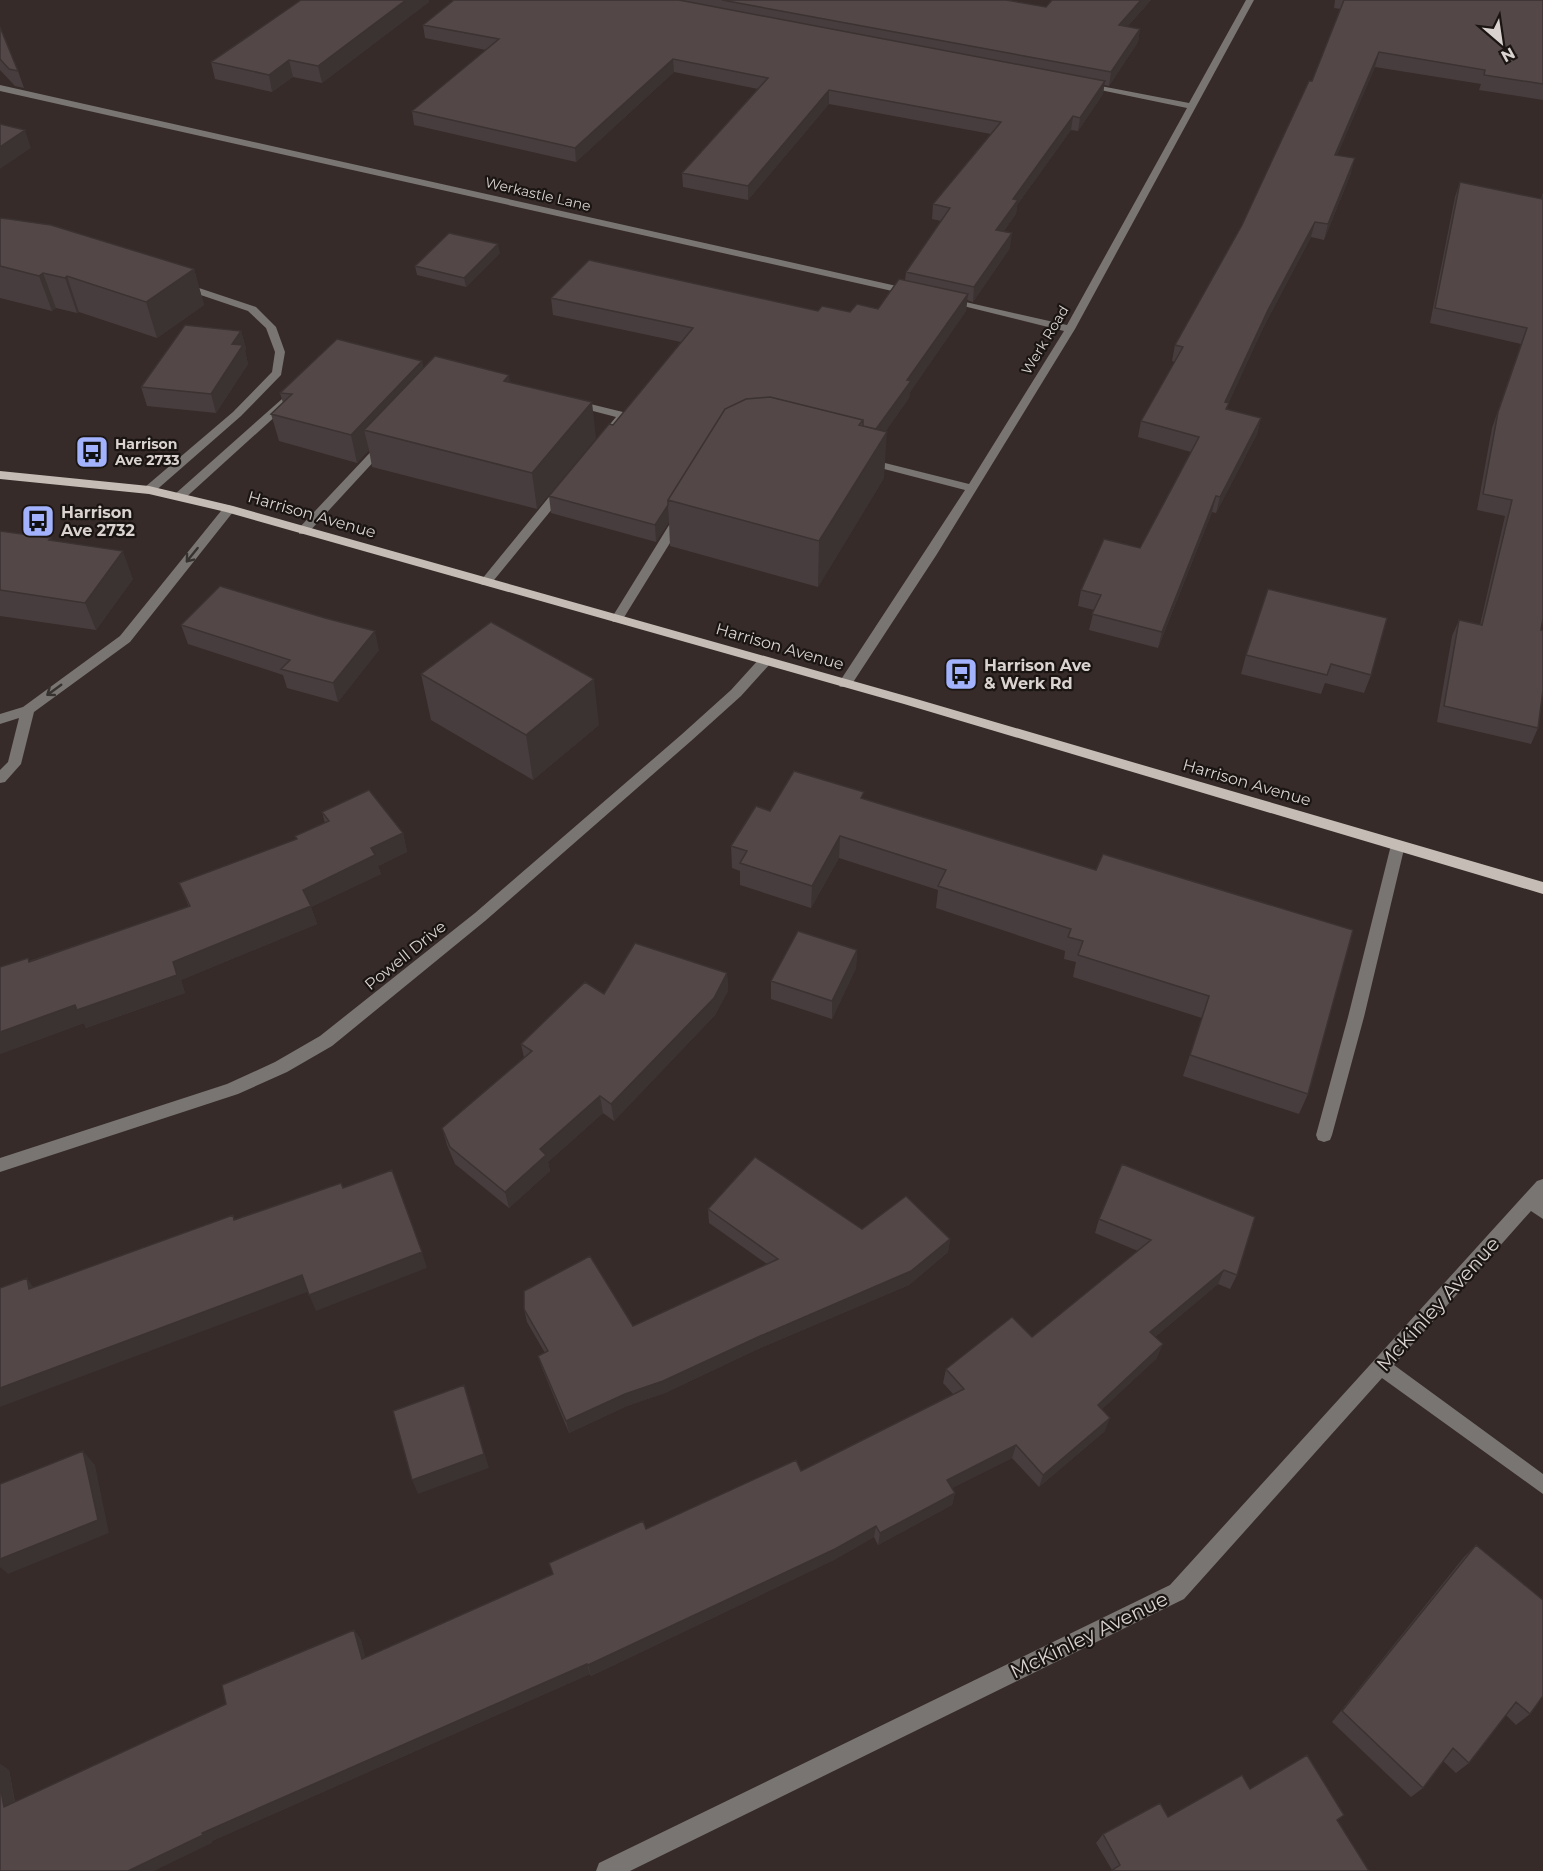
<svg xmlns="http://www.w3.org/2000/svg" width="1543" height="1871" viewBox="0 0 1543 1871" font-family="Montserrat,sans-serif">
  <rect width="100%" height="100%" fill="#362b28"/>
  <g fill="none" stroke-linecap="round" stroke-linejoin="round">
    <!-- minor -->
    <path fill="#797572" fill-rule="evenodd" d="M1246,0H1254L1075,329L937,554L850,687H840L838,684L840,681L965,490L861,463L859,461L865,458L969,484L1064,331L943,301L948,298L1067,325L1187,108L1081,86L1085,83L1189,103Z
      M0,85L910,289L915,292L910,295L0,91Z
      M181,282L256,307L276,327L285,352L281,375L241,416L153,493H145V487L233,412L272,372L275,352L266,328L248,311L177,287V283Z
      M286,398L292,401L290,403L183,500H175V494L282,399Z
      M574,400L627,413L629,415L616,431H608L606,429L616,417L570,405V401Z
      M385,440L389,441V445L307,534H299V528L381,441Z
      M562,485L568,489L566,492L490,585H482L480,582L482,579L558,486Z
      M229,505L235,509L233,512L130,642L34,712L21,764L5,782L0,783V770L8,762L19,718L0,724V714L23,707L120,636L225,506Z
      M680,513L686,517L623,619L621,622H613L611,619L674,517Z
      M765,657L772,661L770,664L741,696L691,741L485,921L332,1046L287,1072L238,1094L0,1172V1158L227,1084L275,1062L320,1036L475,913L681,735L731,690L760,658Z
      M1398,840L1405,845L1364,1017L1332,1135L1330,1140L1324,1142L1318,1140L1316,1135L1348,1017L1391,845Z
      M1543,1179V1219L1531,1211L1394,1365L1543,1474V1494L1382,1378L1184,1599L630,1871H596L599,1863L1170,1585L1537,1181Z"/>
    <!-- major -->
    <path fill="#c5bcb5" fill-rule="evenodd" d="M0,471L149,486L233,506L913,698L1543,882V894L904,704L226,512L149,494L0,479Z"/>
  </g>
  <!-- wall -->
  <path fill="#483d3e" d="M301,0H429V2L322,83L293,77L272,92L215,79L211,62Z
    M454,0H1006L1046,7L1052,0H1151L1127,27L1140,29L1138,42L1109,86L1104,85L1103,94L1078,131L1071,130L1017,205L1016,214L1003,232L1010,248L973,302L967,300L966,311L910,392L909,398L885,432L884,478L818,587L670,546L669,522L656,542L551,513L549,496L613,425L681,342L553,315L551,298L850,312L878,309L905,280L906,272L941,221L932,219L933,204L991,134L829,104L748,200L683,187L682,173L758,89L674,72L576,162L414,125L412,111L486,50L425,38L423,25Z
    M1335,0H1543V100L1479,90L1481,84L1375,67L1337,155L1351,173L1324,240L1311,237L1264,326L1228,403L1227,410L1261,418L1257,434L1216,513L1212,512L1158,648L1089,630L1094,610L1078,606L1081,590L1140,548L1191,452L1138,437L1141,421L1175,362L1172,361L1175,345L1242,225L1312,81L1341,9L1334,8Z
    M0,27L18,71L24,88L15,86L0,70Z
    M1460,182L1541,199L1543,193V618L1541,630L1538,728L1531,744L1437,722L1452,636L1459,620L1480,625L1505,516L1477,510L1492,428L1521,344L1430,323L1455,197Z
    M0,218L194,269L204,305L157,338L79,312L77,313L56,308L52,311L0,298Z
    M500,253L466,287L417,275L415,266Z
    M241,331L246,349L245,351L248,364L216,413L147,406L141,387Z
    M422,361L423,368L510,382L596,438L537,509L372,467L369,450L357,463L279,441L271,414L283,403L280,393Z
    M0,531L51,538L52,541L133,579L96,630L0,616Z
    M325,618L379,650L338,702L287,688L283,675L188,644L181,625Z
    M1387,618L1371,675L1364,693L1325,683L1321,694L1241,674L1246,655Z
    M421,674L599,725L533,780L431,720Z
    M864,799L1096,870L1308,1094L1299,1114L1183,1076L1202,1018L1073,977L1076,962L1064,959L1065,951L936,908L938,890L839,858L811,908L740,885V871L732,868L731,846L770,811Z
    M322,812L403,833L407,852L378,866L381,874L311,907L317,924L181,980L185,993L86,1028L84,1023L0,1054V967L29,961L189,907L179,883L296,839L295,836L325,823Z
    M857,950L856,968L832,1019L771,999V981Z
    M727,973L728,991L715,1015L614,1121L603,1113L548,1162L550,1171L509,1208L455,1164L447,1145L442,1128L524,1058L521,1044L604,994Z
    M708,1209L862,1229L950,1239L948,1252L909,1285L758,1349L665,1393L627,1406L569,1433L542,1368L538,1356L545,1353L527,1322L524,1309L633,1326L767,1264L709,1223Z
    M1099,1219L1237,1275L1230,1289L1218,1284L1155,1337L1157,1358L1102,1409L1105,1431L1039,1487L1012,1458L952,1488L955,1493L952,1505L878,1545L874,1537L834,1560L591,1676L590,1674L212,1841V1843L0,1871V1764L9,1770L15,1802L226,1704L354,1630L361,1640L365,1658L553,1574L549,1563L646,1529L801,1471L953,1394L943,1383L946,1369L1032,1337L1138,1251L1095,1233Z
    M1476,1545L1530,1714L1516,1725L1506,1715L1469,1763L1456,1773L1443,1761L1423,1788L1411,1797L1332,1722L1464,1557Z
    M1250,1789L1344,1815L1338,1820L1112,1870L1096,1843L1103,1834L1168,1817Z"/>
  <!-- shaded-wall -->
  <path fill="#3b3232" d="M406,0H429V2L322,83L318,66Z
    M1141,0H1151L1117,38L1119,25Z
    M1140,29L1138,42L1109,86L1111,72Z
    M1379,52L1375,67L1331,170L1335,155Z
    M673,59L674,72L576,162L575,148Z
    M289,60L293,77L272,92L269,75Z
    M1105,81L1103,94L1078,131L1080,118Z
    M829,90V104L748,200V186Z
    M1073,116L1071,130L1017,205L1016,214L994,244L996,230L1013,199Z
    M25,130L31,148L0,169V147Z
    M1355,158L1351,173L1324,240L1328,224Z
    M1315,222L1311,237L1264,326L1222,418L1225,402L1268,310Z
    M1012,233L1010,248L973,302L974,287Z
    M498,244L500,253L466,287L464,278Z
    M194,269L204,305L157,338L146,302Z
    M43,273L56,308L52,311L39,276Z
    M67,276L79,312L77,313L65,278Z
    M968,294L966,311L910,392L909,398L868,456L869,439L907,380Z
    M241,331L246,349L245,351L248,364L216,413L211,394L232,344Z
    M422,361L427,388L364,430L369,450L357,463L351,435Z
    M509,375L514,411L504,381Z
    M592,402L596,438L537,509L532,473Z
    M1261,418L1257,434L1216,513L1220,497Z
    M887,432L884,478L818,587L819,541Z
    M1216,496L1212,512L1158,648L1162,632Z
    M668,505L669,522L656,542L655,525Z
    M123,551L133,579L96,630L85,603Z
    M375,631L379,650L338,702L333,683Z
    M594,679L599,725L533,780L526,735Z
    M403,833L407,852L378,866L381,874L311,907L317,924L181,980L185,993L86,1028L84,1023L0,1054V1032L173,962L303,890L371,848Z
    M840,836L839,858L811,908L812,886Z
    M857,950L856,968L832,1019V1001Z
    M727,973L728,991L715,1015L614,1121L611,1104Z
    M600,1096L603,1113L548,1162L550,1171L509,1208L505,1192L540,1149Z
    M950,1239L948,1252L909,1285L758,1349L665,1393L627,1406L569,1433L566,1421Z
    M422,1252L427,1268L316,1311L309,1295Z
    M1224,1270L1218,1284L1144,1346L1150,1332Z
    M302,1275L310,1291L0,1407V1388Z
    M27,1278L38,1294L29,1289Z
    M1163,1344L1157,1358L1093,1418L1098,1405Z
    M464,1385L489,1468L418,1494L412,1480Z
    M1110,1418L1105,1431L1039,1487L1043,1475Z
    M1016,1445L1012,1458L944,1492L947,1480Z
    M83,1451L95,1465L109,1533L8,1574L0,1567V1559Z
    M955,1493L952,1505L878,1545L880,1533Z
    M876,1526L874,1537L834,1560L591,1676L588,1665Z
    M354,1630L361,1640L369,1670L362,1659Z
    M587,1664L590,1674L212,1841V1843L154,1871H128L202,1833Z
    M0,1764L9,1770L17,1816L4,1807L0,1785Z"/>
  <!-- building -->
  <path fill="#544748" stroke="#3b3232" stroke-width="1.5" d="M301,0H406L318,66L289,60L269,75L211,62Z
    M454,0H679L1105,81L1080,118L1073,116L1013,199L1018,200L996,230L1012,233L974,287L906,272L950,208L933,204L1001,122L829,90L748,186L682,173L768,78L673,59L575,148L412,111L499,39L423,25Z
    M722,0H1006L1046,7L1052,0H1141L1119,25L1140,29L1111,72Z
    M1344,0H1543V84L1484,75L1485,70L1379,52L1335,155L1355,158L1328,224L1315,222L1268,310L1225,402L1229,403L1226,409L1261,418L1220,497L1216,496L1162,632L1092,614L1101,595L1081,590L1104,539L1140,548L1199,437L1141,421L1183,347L1175,345L1242,225L1309,81H1312Z
    M0,27L18,71L9,69L0,59Z
    M0,124L25,130L0,147Z
    M1460,182L1542,199L1543,196V618L1541,630H1543V690L1538,728L1444,706L1459,620L1482,625L1512,500L1483,494L1498,412L1527,328L1435,308Z
    M0,218L9,219L51,225L194,269L146,302L67,276L65,278L43,273L39,276L0,266Z
    M449,233L498,244L464,278L415,266Z
    M589,260L818,311L822,306L850,312L857,304L878,309L899,279L968,294L907,380L911,381L876,429L863,426V420L770,397L746,399L725,409L668,500V505L655,525L549,496L609,424L613,425L693,328L551,298Z
    M185,325L241,331L232,344L243,345L211,394L141,387Z
    M337,339L422,361L351,435L271,414L292,394L280,393Z
    M435,356L509,375L504,381L592,402L532,473L364,430Z
    M770,397L863,420L859,425L887,432L819,541L668,500L725,409L746,399Z
    M0,531L51,538L49,540L123,551L85,603L0,590Z
    M220,586L325,618L375,631L333,683L281,669L290,660L181,625Z
    M1268,589L1387,618L1371,675L1331,664L1327,675L1246,655Z
    M491,622L594,679L526,735L421,674Z
    M794,771L864,792L861,798L1096,870L1103,854L1353,930L1308,1094L1190,1055L1209,996L1078,955L1083,941L1068,937L1071,929L938,886L946,870L840,836L812,886L740,863L747,851L731,846L756,806L770,811Z
    M369,790L403,833L371,848L375,855L303,890L311,906L173,962L177,975L77,1010L75,1005L0,1032V967L28,958L29,962L190,906L179,883L297,839L295,836L329,821L322,812Z
    M798,931L857,950L832,1001L771,981Z
    M635,943L727,973L714,998L611,1104L600,1096L540,1149L546,1155L505,1192L450,1147L442,1128L532,1051L521,1044L585,982L604,994Z
    M755,1157L862,1229L906,1196L950,1239L911,1271L758,1337L663,1381L625,1394L566,1421L538,1356L548,1351L524,1309V1291L590,1256L633,1326L778,1259L708,1209Z
    M1122,1164L1255,1217L1237,1275L1224,1270L1150,1332L1163,1344L1098,1405L1110,1418L1043,1475L1016,1445L947,1480L955,1493L880,1533L876,1526L835,1549L588,1665L587,1664L202,1833L203,1835L128,1871H0V1785L4,1807L226,1704L222,1685L354,1630L362,1659L553,1574L549,1563L643,1521L646,1529L796,1460L801,1471L964,1389L946,1369L1012,1317L1032,1337L1151,1240L1099,1219Z
    M392,1170L422,1252L309,1295L302,1275L0,1388V1288L27,1278L29,1289L233,1215L234,1220L341,1183L343,1188Z
    M464,1385L484,1454L412,1480L393,1411Z
    M83,1451L98,1520L0,1559V1484Z
    M1476,1545L1543,1600V1696L1530,1714L1516,1702L1469,1763L1453,1748L1423,1788L1342,1711Z
    M1307,1755L1344,1815L1337,1820L1369,1871H1111L1120,1865L1103,1834L1160,1803L1168,1817L1242,1775L1250,1789Z"/>
  <!-- one-way arrows -->
  <defs><path id="oneway-shaft" d="M-6 0H5M1.5-3L5.5 0L1.5 3" fill="none" stroke-width="1.6" stroke-linecap="round" stroke-linejoin="round" transform="scale(1.5)"/></defs>
  <g stroke="#363230">
    <use href="#oneway-shaft" transform="translate(192 555) rotate(129)"/>
    <use href="#oneway-shaft" transform="translate(54 690) rotate(144)"/>
  </g>
  <!-- icons -->
  <defs>
    <symbol id="bus-square" viewBox="-11 -11 22 22"><rect x="-9" y="-9" width="18" height="18" rx="4" fill="#a2b2fd" stroke="#1a1513"/><path d="M-5-6H5V4H4V6H2V4H-2V6H-4V4H-5ZM-3.5-4V0h7V-4ZM-3.5 1.2v1.5H-2V1.2ZM2 1.2v1.5H3.5V1.2Z" fill="#111"/></symbol>
  </defs>
  <g fill-rule="evenodd">
    <use href="#bus-square" x="73" y="433" width="38" height="38"/>
    <use href="#bus-square" x="19" y="502" width="38" height="38"/>
    <use href="#bus-square" x="942" y="655" width="38" height="38"/>
  </g>
  <g text-anchor="middle" stroke-width="4.5" stroke-linejoin="round" paint-order="stroke">
    <!-- far-street labels -->
    <g font-size="14" fill="#d9d2cf" stroke="#1a1513">
      <text transform="translate(538 194) rotate(13)" y="5">Werkastle Lane</text>
      <text transform="translate(1045 340) rotate(-59)" y="5">Werk Road</text>
    </g>
    <!-- far-poi labels -->
    <g font-size="14" font-weight="bold" fill="#d9d2cf" stroke="#1a1513" text-anchor="start">
      <text x="115" y="449">Harrison<tspan x="115" dy="16">Ave 2733</tspan></text>
    </g>
    <!-- poi labels -->
    <g font-size="16" font-weight="bold" fill="#d9d2cf" stroke="#1a1513" text-anchor="start">
      <text x="61" y="518">Harrison<tspan x="61" dy="18">Ave 2732</tspan></text>
      <text x="984" y="671">Harrison Ave<tspan x="984" dy="18">&amp; Werk Rd</tspan></text>
    </g>
    <!-- street labels -->
    <g font-size="16" fill="#d9d2cf" stroke="#1a1513">
      <text transform="translate(312 514) rotate(16)" y="6">Harrison Avenue</text>
      <text transform="translate(780 646) rotate(16)" y="6">Harrison Avenue</text>
      <text transform="translate(1247 782) rotate(16)" y="6">Harrison Avenue</text>
      <text transform="translate(405 955) rotate(-39)" y="6">Powell Drive</text>
    </g>
    <!-- near-street labels -->
    <g font-size="20" fill="#d9d2cf" stroke="#1a1513">
      <text transform="translate(1438 1304) rotate(-48)" y="7">McKinley Avenue</text>
      <text transform="translate(1089 1635) rotate(-26)" y="7">McKinley Avenue</text>
    </g>
  </g>
  <!-- north arrow -->
  <g transform="translate(1501 42) rotate(151)" stroke="#1a1513" stroke-width="4.5" paint-order="stroke">
  <path d="M0-4.5L10 22L0 15L-10 22Z" fill="#d9d2cf"/>
  <text y="-9" font-size="16" font-weight="bold" text-anchor="middle" fill="#d9d2cf">N</text>
  </g>
</svg>
